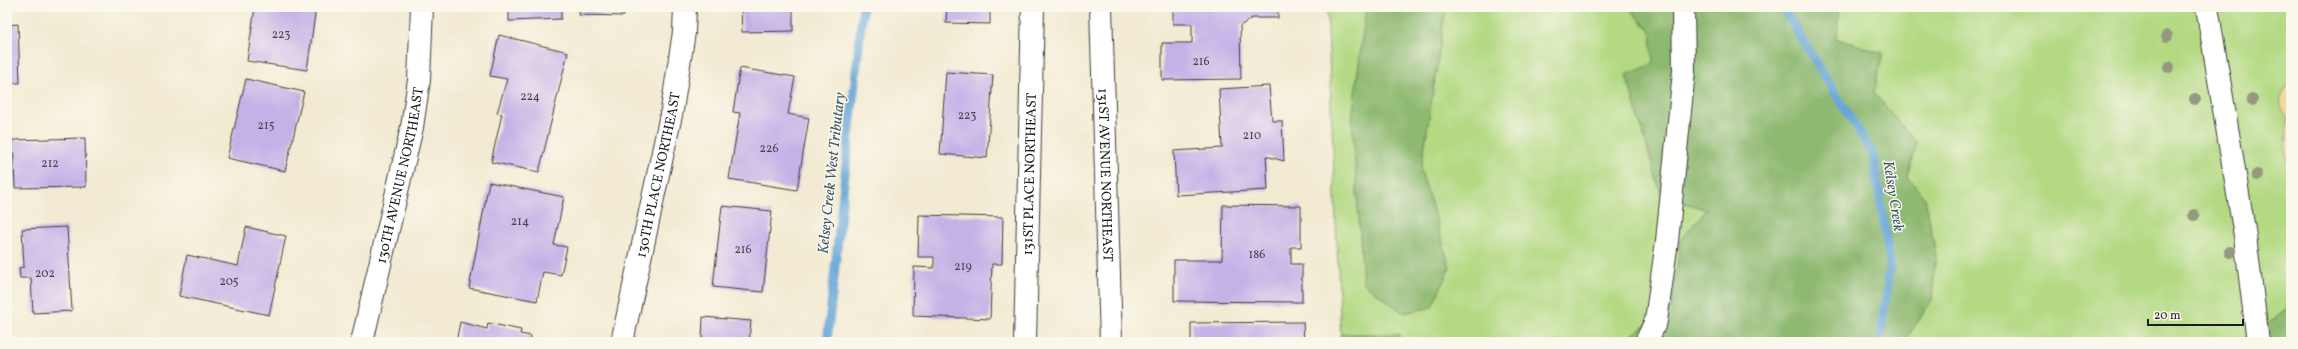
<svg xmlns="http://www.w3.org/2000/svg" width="2298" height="349" viewBox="0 0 2298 349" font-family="Vollkorn,serif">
  <rect width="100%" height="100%" fill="#fbf7ec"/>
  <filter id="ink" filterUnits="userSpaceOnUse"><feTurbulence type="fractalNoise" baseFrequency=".025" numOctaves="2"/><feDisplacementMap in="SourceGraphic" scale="8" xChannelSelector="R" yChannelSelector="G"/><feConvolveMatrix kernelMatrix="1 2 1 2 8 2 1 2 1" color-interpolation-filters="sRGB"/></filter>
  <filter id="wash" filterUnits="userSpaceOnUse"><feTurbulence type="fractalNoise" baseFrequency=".012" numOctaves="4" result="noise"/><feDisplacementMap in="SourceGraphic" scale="16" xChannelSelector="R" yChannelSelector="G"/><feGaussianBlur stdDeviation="0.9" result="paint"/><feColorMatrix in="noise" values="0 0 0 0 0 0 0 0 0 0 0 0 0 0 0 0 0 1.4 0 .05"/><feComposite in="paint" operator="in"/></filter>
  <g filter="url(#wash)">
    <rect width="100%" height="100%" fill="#f2ead2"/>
    <!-- green -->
    <path fill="#b3d983" stroke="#687a50" d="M1327,7H2291V342H1341Z"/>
    <!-- forest -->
    <path fill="#8eb971" stroke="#556a46" d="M1366,7H1446L1421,170L1450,267L1432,307L1404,313L1363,283L1352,118Z
      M1628,7H1839L1837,39L1883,53L1874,93L1917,143L1908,178L1925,198L1936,255L1932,300L1904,342H1630L1632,335L1671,308L1681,239L1706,210L1661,195L1626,75L1653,64L1651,32Z
      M2291,307V342H2238L2243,340Z
      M1340,334H1400L1399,342H1341Z"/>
    <!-- sand -->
    <path fill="#eeda9e" stroke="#857b5d" d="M2286,86H2291V164L2286,160L2287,117C2278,106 2279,98 2286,86Z"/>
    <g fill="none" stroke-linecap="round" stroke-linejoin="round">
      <!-- stream -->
      <path stroke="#62a3d5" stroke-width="9" d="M1782,7L1873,154L1890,263L1880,342
        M827,342L863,7"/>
    </g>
    <g id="blocks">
      <!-- building -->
      <path fill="#c4b2e7" d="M255,7H316L307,70L247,61Z
        M509,7H561V19L509,21Z
        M580,7H624V16L579,15Z
        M741,7H793V31L742,32Z
        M947,7H990V24L946,23Z
        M1173,7H1278V18H1252L1240,26L1241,79L1162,80V43H1192V24H1173Z
        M18,24L20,83H7V25Z
        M499,35L568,52L539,172L491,162L502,114L497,113L507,79L490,76Z
        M740,68L795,77L788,114L809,118L797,190L729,179L740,113L733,112Z
        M946,72L993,75L987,158L940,154Z
        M246,79L304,92L285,171L227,158Z
        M1269,86L1272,121H1282L1284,161L1266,156L1268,190L1176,195L1174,151L1222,148L1219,89Z
        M85,138L86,187L15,188L13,140Z
        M489,182L564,197L554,245L567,247L561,275L543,272L537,301L469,288Z
        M1223,205L1301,206V247H1291V264H1302V302L1174,301V260H1222Z
        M722,206L772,211L763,292L713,287Z
        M919,215L1003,217L1002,264H992L990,319L913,316L914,267L934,268V257H918Z
        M67,227L72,311L33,313L31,278H20L19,268L24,267L22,229Z
        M246,227L286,236L269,315L179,296L187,255L238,266Z
        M703,317L751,321L749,342H702Z
        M460,322L487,329L488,323L521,330L520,334L531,336L530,342H456Z
        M1303,322L1304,342H1191V323Z"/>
    </g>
  </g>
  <g filter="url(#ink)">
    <use href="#blocks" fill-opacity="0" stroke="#3c3b37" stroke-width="1"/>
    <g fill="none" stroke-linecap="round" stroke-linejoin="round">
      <defs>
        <g id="minor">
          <path id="s1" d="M1101,7L1111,342"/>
          <path d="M2207,7L2245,236L2258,342"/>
          <path id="s2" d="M362,342L412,127L419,80L422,7"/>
          <path id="s3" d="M622,342L672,110L684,32L685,7"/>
          <path id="s4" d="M1025,342L1033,7"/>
          <path d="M1646,342L1656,321L1667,241L1684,71L1683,7"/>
        </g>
      </defs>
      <!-- minor casing -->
      <use href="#minor" stroke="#3c3b37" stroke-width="24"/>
      <!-- minor -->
      <use href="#minor" stroke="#fff" stroke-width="22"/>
    </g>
    <!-- trees -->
    <g fill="#95987f">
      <circle cx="2167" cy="36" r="6"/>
      <circle cx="2169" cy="67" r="6"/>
      <circle cx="2195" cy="99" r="6"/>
      <circle cx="2252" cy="100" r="6"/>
      <circle cx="2257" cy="175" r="6"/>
      <circle cx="2194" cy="215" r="6"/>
      <circle cx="2230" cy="252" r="6"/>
    </g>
  </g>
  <g text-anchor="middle" stroke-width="3" stroke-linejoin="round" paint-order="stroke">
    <!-- number labels -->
    <g font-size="12" fill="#46424f">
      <text x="281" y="38">223</text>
      <text x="1201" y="65">216</text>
      <text x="530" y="100">224</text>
      <text x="967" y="119">223</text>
      <text x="266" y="129">215</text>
      <text x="1252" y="139">210</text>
      <text x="769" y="152">226</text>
      <text x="50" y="167">212</text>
      <text x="520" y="225">214</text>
      <text x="743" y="253">216</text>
      <text x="1257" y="258">186</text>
      <text x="963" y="270">219</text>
      <text x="45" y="277">202</text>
      <text x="229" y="285">205</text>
    </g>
    <!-- street labels -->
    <g font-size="14" fill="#1c1c1c" stroke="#fbf7ec">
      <text dy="5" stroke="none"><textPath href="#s4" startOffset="168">131ST PLACE NORTHEAST</textPath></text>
      <text dy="5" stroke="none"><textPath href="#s1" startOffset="168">131ST AVENUE NORTHEAST</textPath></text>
      <text dy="5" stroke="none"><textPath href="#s2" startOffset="171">130TH AVENUE NORTHEAST</textPath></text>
      <text dy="5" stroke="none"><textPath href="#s3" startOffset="171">130TH PLACE NORTHEAST</textPath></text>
    </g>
    <!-- water labels -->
    <g font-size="15" font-style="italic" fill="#3c596f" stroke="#fbf7ec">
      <text transform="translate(831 173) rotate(-84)" y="5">Kelsey Creek West Tributary</text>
      <text transform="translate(1894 196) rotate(81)" y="5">Kelsey Creek</text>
    </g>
  </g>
  <!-- margin -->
  <rect width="2298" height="349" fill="none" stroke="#fbf7ec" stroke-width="24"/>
  <!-- scale -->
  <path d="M2148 319v6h95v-6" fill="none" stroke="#1c1c1c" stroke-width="2"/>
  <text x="2154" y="319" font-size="12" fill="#1c1c1c" stroke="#fbf7ec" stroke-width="3" paint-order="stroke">20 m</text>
</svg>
